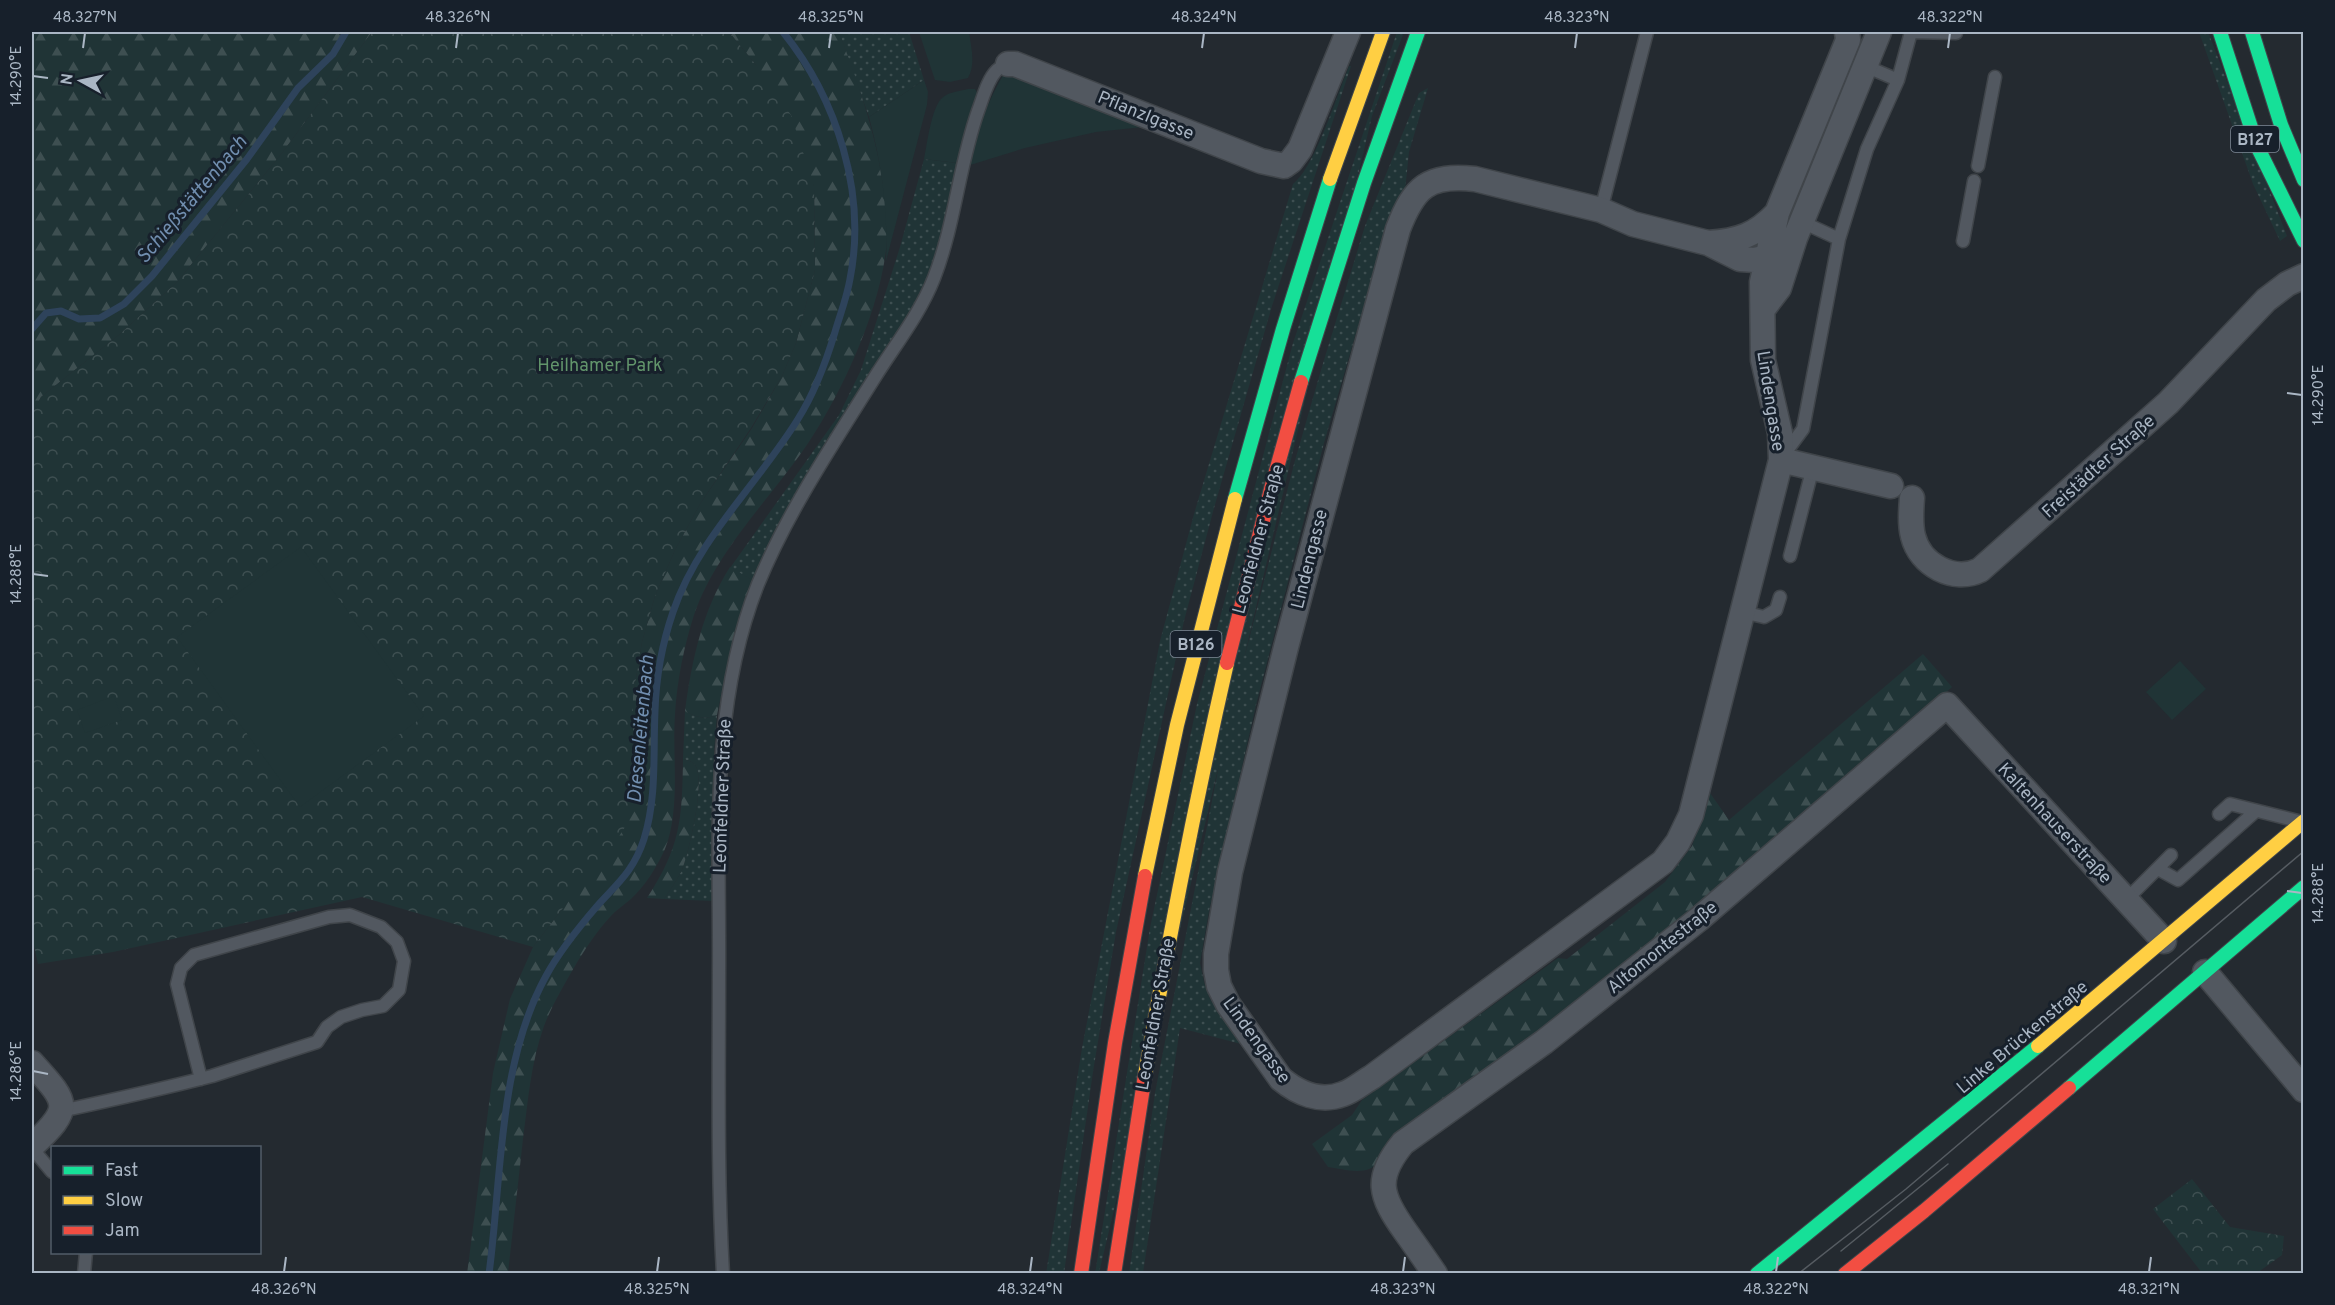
<svg xmlns="http://www.w3.org/2000/svg" width="2335" height="1305" viewBox="0 0 2335 1305" font-family="Overpass,sans-serif">
  <defs>
    <pattern id="grass-dots" width="8" height="8" patternUnits="userSpaceOnUse" patternTransform="scale(1.5)"><rect width="8" height="8" fill="#203436"/><path d="M2 2h.1M6 6h.1" fill="none" stroke="#3e4f51" stroke-width="1.8" stroke-linecap="round"/></pattern>
    <pattern id="forest-firs" width="22" height="20" patternUnits="userSpaceOnUse" patternTransform="scale(1.5)"><rect width="22" height="20" fill="#203436"/><path d="M5 1l3.5 6h-7zM16 11l3.5 6h-7z" fill="#3e4f51"/></pattern>
    <pattern id="park-crowns" width="20" height="18" patternUnits="userSpaceOnUse" patternTransform="scale(1.5)"><rect width="20" height="18" fill="#203436"/><path d="M2 6a3 3 0 1 1 6 0M12 15a3 3 0 1 1 6 0" fill="none" stroke="#3e4f51"/></pattern>
  </defs>
  <rect width="100%" height="100%" fill="#242a30"/>
  <!-- grass -->
  <path fill="url(#grass-dots)" d="M839,32H909L924,80L869,117Z
    M1397,32H1404L1372,116L1099,1273L1095,1274L1150,928L1197,704L1293,343Z
    M2199,32H2208L2287,236L2280,241L2253,184Z
    M1349,66H1351L1272,306L1214,508L1184,621L1116,932L1093,1072L1064,1273L1046,1274L1082,1048L1160,641L1194,514L1293,184C1315,167 1337,95 1349,66Z
    M1428,88L1409,152L1405,191L1391,213L1324,443L1257,701L1209,911L1200,963L1204,982L1210,999L1241,1044L1180,1028L1143,1273L1129,1274L1155,1093L1226,729L1294,464L1321,370L1365,226L1419,93Z
    M924,159L957,163L937,255L926,285L754,581L730,568L839,415L861,370L900,247Z
    M685,711C696,717 704,720 717,715L714,752V901L664,899C670,890 677,880 682,870C689,853 706,779 695,765C692,761 687,760 683,759Z"/>
  <!-- forest -->
  <path fill="url(#forest-firs)" d="M32,32H372L282,153L177,282L120,334L41,397L32,414Z
    M729,32H839C862,93 883,154 887,221C891,290 842,396 802,452C765,504 715,554 694,615C684,646 677,681 675,714C672,756 681,809 665,849C657,867 645,886 631,899C624,905 616,910 610,917C597,931 585,949 575,966C564,985 552,1005 544,1026C531,1062 528,1101 523,1139C518,1184 513,1229 508,1273L467,1274L493,1073L510,999L533,947L566,904L633,796V696L642,642L655,596L675,550L700,504L752,428L782,376L796,343L815,270L814,186L756,65Z
    M730,567L754,581L733,639L717,715C704,720 696,717 685,711C692,660 702,611 730,567Z
    M1923,654L1952,687L1854,774L1655,941L1538,1031L1388,1140C1385,1147 1382,1156 1378,1162C1368,1177 1343,1169 1328,1167L1312,1144L1352,1115L1362,1100L1558,958L1567,959L1665,882L1692,846L1710,793L1729,820Z
    M683,759C687,760 692,761 695,765C706,779 689,853 682,870C677,880 670,890 664,899L647,898C681,846 682,819 683,759Z"/>
  <!-- park -->
  <path fill="url(#park-crowns)" d="M372,32H729L756,65L791,115L814,186L815,270L796,343L782,376L751,428L700,504L675,550L655,596L642,642L633,696V796L625,827L602,863L566,904L533,947L362,897L113,952L38,964L32,937V414L41,397L120,334L177,282L282,153Z
    M2192,1179L2230,1227L2284,1236L2282,1255L2257,1273H2202L2153,1209Z"/>
  <!-- garden -->
  <path fill="#203436" d="M919,32H969C971,47 976,64 968,78L950,82L935,80Z
    M1005,72L1143,127L1096,132L1025,148L967,166C977,133 987,101 1005,72Z
    M924,80L928,92L927,105L886,261C888,210 882,166 869,117Z
    M968,89H975L978,94L957,163L924,159C927,145 931,110 941,99C947,92 960,91 968,89Z
    M301,547L424,716L300,807L177,637Z
    M2180,661L2206,689L2172,720L2146,692Z
    M114,696L122,720L85,733L77,710Z"/>
  <g fill="none" stroke-linecap="round" stroke-linejoin="round">
    <!-- stream -->
    <path stroke="#2e435b" stroke-width="7" d="M32,329L46,313L61,311L79,319L100,318L124,304L152,276L247,159L298,88L333,54L346,32
      M489,1274C502,1176 498,1063 546,976C560,950 579,927 598,905C619,882 634,870 644,839C657,797 653,755 655,711C656,678 662,644 673,612C698,538 758,484 798,419C815,392 826,362 835,332C840,315 847,297 850,279C867,193 837,99 783,32"/>
    <defs>
      <path id="lane" d="M1865,66L1898,80L1911,32L1956,33
        M1978,166L1995,77
        M1601,210L1647,32
        M1802,222L1839,239L1867,149L1898,80
        M1963,241L1974,181
        M1783,456L1803,429L1839,239
        M1790,556L1813,467
        M1742,612L1764,617L1776,610L1780,597
        M2219,814L2230,804L2298,821
        M2158,869L2178,880L2256,811
        M2126,900L2171,855
        M61,1111C112,1100 162,1089 212,1076L317,1042L327,1027L341,1017L362,1010L383,1006L399,990L404,961L397,942L381,927L350,915L329,917L194,955L181,968L177,984L201,1079
        M32,1148L52,1172
        M84,1274L86,1252
        M723,1274C717,1173 719,1072 719,972C720,841 709,708 758,584C788,511 833,444 875,377C895,345 920,314 934,278C955,224 959,165 978,111C983,98 987,80 997,70C998,69 1006,64 1008,64"/>
      <path id="street" d="M1008,64H1015L1261,161L1284,166L1291,161L1300,149L1348,32
        M1795,238L1767,257L1755,260L1740,259L1708,243L1633,224L1601,210L1475,179C1428,174 1414,187 1398,229L1286,647L1230,872L1216,954V970L1219,986L1228,1004L1281,1079C1298,1093 1320,1103 1343,1094C1353,1091 1363,1082 1372,1077L1663,862L1678,842L1691,815L1781,460L1780,433L1763,360L1762,282L1777,213L1848,40L1847,32
        M1708,243C1739,241 1756,235 1777,213
        M1763,309L1779,288L1795,238L1879,32
        M1781,460L1891,486
        M1912,498C1911,511 1910,524 1913,536C1920,565 1954,583 1980,570L2168,403L2266,300L2287,284L2304,276
        M2205,972L2304,1090
        M32,1063C68,1103 74,1107 32,1146
        M1435,1274C1425,1259 1415,1245 1405,1231C1380,1196 1374,1178 1403,1143L1544,1042L1699,919L1947,705L2164,941"/>
      <path id="fast" d="M2220,32L2257,146L2304,241
        M2252,32L2281,125L2304,180
        M1301,382L1364,183L1418,32
        M1235,499L1283,329L1330,179
        M2069,1088L2304,887
        M1757,1274L2038,1046"/>
      <path id="slow" d="M1330,179L1383,32
        M1145,876L1177,725L1235,499
        M2038,1046L2304,821
        M1145,1075C1169,937 1196,799 1227,663"/>
      <path id="jam" d="M1227,663L1271,489L1301,382
        M1081,1274L1115,1043L1145,876
        M1114,1274L1145,1075
        M1845,1274L1924,1211L2069,1088"/>
    </defs>
    <!-- lane casing -->
    <use href="#lane" stroke="#40454a" stroke-width="15"/>
    <!-- street casing -->
    <use href="#street" stroke="#40454a" stroke-width="27"/>
    <!-- fast casing -->
    <use href="#fast" stroke="#40454a" stroke-width="16"/>
    <!-- slow casing -->
    <use href="#slow" stroke="#40454a" stroke-width="16"/>
    <!-- jam casing -->
    <use href="#jam" stroke="#40454a" stroke-width="16"/>
    <!-- lane -->
    <use href="#lane" stroke="#525860" stroke-width="12"/>
    <!-- street -->
    <use href="#street" stroke="#525860" stroke-width="24"/>
    <!-- fast -->
    <use href="#fast" stroke="#16e098" stroke-width="14"/>
    <!-- slow -->
    <use href="#slow" stroke="#ffcf43" stroke-width="14"/>
    <!-- jam -->
    <use href="#jam" stroke="#f24e42" stroke-width="14"/>
    <!-- tram -->
    <path stroke="#565c62" stroke-width="1.5" d="M1841,1251L1948,1164
      M1798,1274L1906,1189L2304,851"/>
  </g>
  <!-- ticks -->
  <path fill="none" stroke="#aab6c4" stroke-width="2" d="M83,48L85,33M456,48L458,33M829,48L831,33M1202,48L1204,33M1575,48L1577,33M1948,48L1950,33M33,76L48,78M2287,393L2302,395M33,574L48,576M2287,891L2302,893M33,1071L48,1074M284,1272L286,1257M657,1272L659,1257M1030,1272L1032,1257M1403,1272L1405,1257M1776,1272L1778,1257M2149,1272L2151,1257"/>
  <g text-anchor="middle" stroke-width="6" stroke-linejoin="round" paint-order="stroke">
    <!-- shield labels -->
    <g fill="#17202b" stroke="#7e8996" stroke-width="1.5">
      <rect x="2231" y="126" width="48" height="26" rx="4.5"/>
      <rect x="1170.5" y="631" width="51" height="26" rx="4.5"/>
    </g>
    <g font-size="16" font-weight="bold" fill="#aab6c4">
      <text x="2255" y="145">B127</text>
      <text x="1196" y="650">B126</text>
    </g>
    <!-- street labels -->
    <g font-size="18" fill="#aab6c4" stroke="#17202b">
      <text transform="translate(1146 115) rotate(22)" y="6">Pflanzlgasse</text>
      <text transform="translate(1771 401) rotate(81)" y="6">Lindengasse</text>
      <text transform="translate(2098 466) rotate(-42)" y="6">Freistädter Straße</text>
      <text transform="translate(1258 539) rotate(-75)" y="6">Leonfeldner Straße</text>
      <text transform="translate(1309 559) rotate(-76)" y="6">Lindengasse</text>
      <text transform="translate(722 796) rotate(-88)" y="6">Leonfeldner Straße</text>
      <text transform="translate(2055 823) rotate(47)" y="6">Kaltenhauserstraße</text>
      <text transform="translate(1662 947) rotate(-39)" y="6">Altomontestraße</text>
      <text transform="translate(1155 1014) rotate(-80)" y="6">Leonfeldner Straße</text>
      <text transform="translate(2022 1037) rotate(-40)" y="6">Linke Brückenstraße</text>
      <text transform="translate(1257 1040) rotate(54)" y="6">Lindengasse</text>
    </g>
    <!-- park labels -->
    <g font-size="18" fill="#62956b" stroke="#17202b">
      <text x="600" y="371">Heilhamer Park</text>
    </g>
    <!-- water labels -->
    <g font-size="20" font-style="italic" fill="#718eaf" stroke="#17202b">
      <text transform="translate(191 199) rotate(-50)" y="7">Schießstättenbach</text>
      <text transform="translate(640 729) rotate(-85)" y="7">Diesenleitenbach</text>
    </g>
  </g>
  <!-- border -->
  <rect width="2335" height="1305" fill="none" stroke="#17202b" stroke-width="66"/>
  <!-- legend -->
  <rect x="51" y="1146" width="210" height="108" fill="#17202b" stroke="#525c68" stroke-width="1.5"/>
  <rect x="63" y="1166" width="30" height="9" fill="#16e098" stroke="#525c68" stroke-width="1.5"/>
  <text x="105" y="1176" font-size="18" fill="#aab6c4">Fast</text>
  <rect x="63" y="1196" width="30" height="9" fill="#ffcf43" stroke="#525c68" stroke-width="1.5"/>
  <text x="105" y="1206" font-size="18" fill="#aab6c4">Slow</text>
  <rect x="63" y="1226" width="30" height="9" fill="#f24e42" stroke="#525c68" stroke-width="1.5"/>
  <text x="105" y="1236" font-size="18" fill="#aab6c4">Jam</text>
  <!-- north arrow -->
  <g transform="translate(81 81) rotate(278)" stroke="#17202b" stroke-width="4.5" paint-order="stroke">
  <path d="M0-4.5L10 22L0 15L-10 22Z" fill="#aab6c4"/>
  <text y="-9" font-size="16" font-weight="bold" text-anchor="middle" fill="#aab6c4">N</text>
  </g>
  <rect x="33" y="33" width="2269" height="1239" fill="none" stroke="#aab6c4" stroke-width="2"/>
  <g font-size="15" text-anchor="middle" fill="#aab6c4">
    <text x="85" y="22">48.327°N</text>
    <text x="458" y="22">48.326°N</text>
    <text x="831" y="22">48.325°N</text>
    <text x="1204" y="22">48.324°N</text>
    <text x="1577" y="22">48.323°N</text>
    <text x="1950" y="22">48.322°N</text>
    <text transform="translate(16 76) rotate(-90)" y="5">14.290°E</text>
    <text transform="translate(2318 395) rotate(-90)" y="5">14.290°E</text>
    <text transform="translate(16 574) rotate(-90)" y="5">14.288°E</text>
    <text transform="translate(2318 893) rotate(-90)" y="5">14.288°E</text>
    <text transform="translate(16 1071) rotate(-90)" y="5">14.286°E</text>
    <text x="284" y="1294">48.326°N</text>
    <text x="657" y="1294">48.325°N</text>
    <text x="1030" y="1294">48.324°N</text>
    <text x="1403" y="1294">48.323°N</text>
    <text x="1776" y="1294">48.322°N</text>
    <text x="2149" y="1294">48.321°N</text>
  </g>
</svg>
